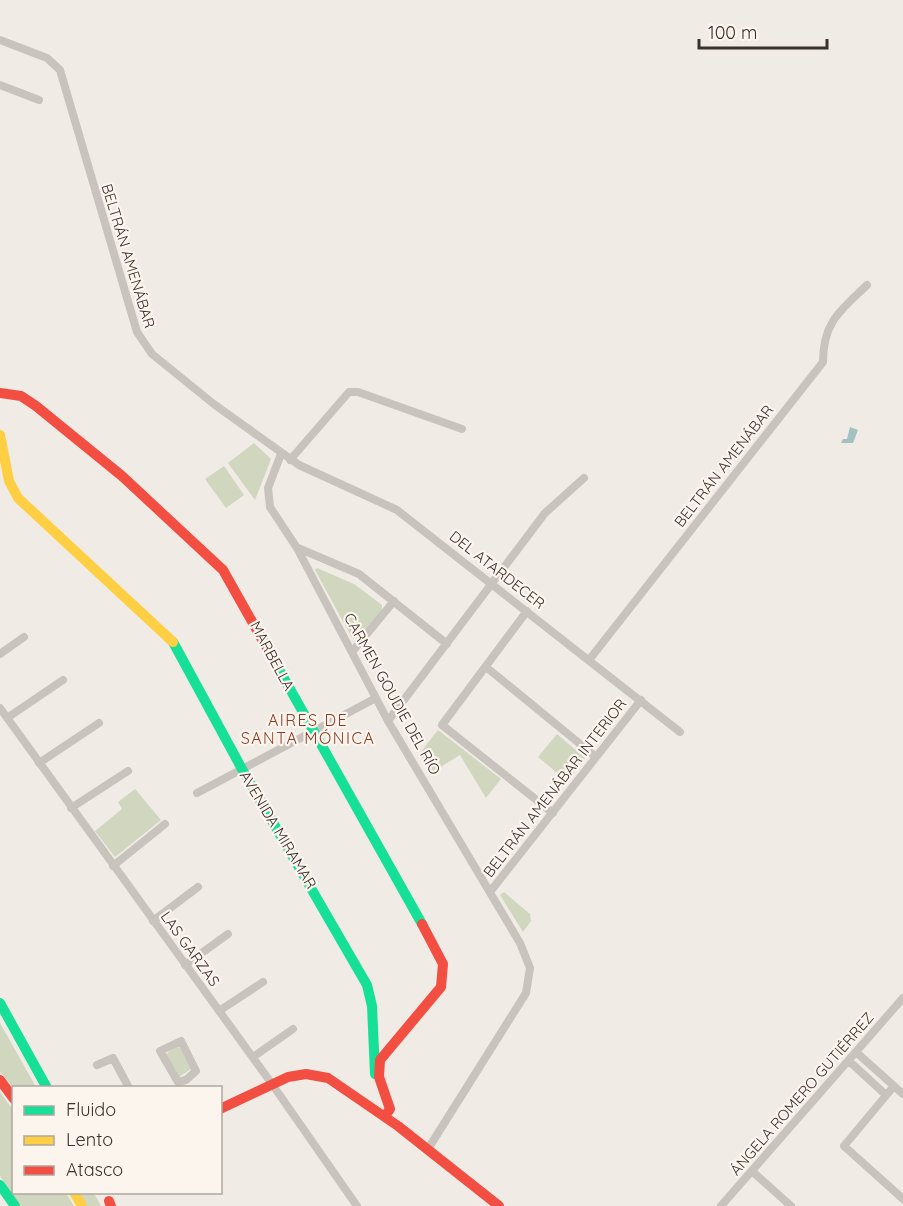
<svg xmlns="http://www.w3.org/2000/svg" width="903" height="1206" viewBox="0 0 903 1206" font-family="Quicksand,sans-serif">
  <rect width="100%" height="100%" fill="#f0ebe5"/>
  <!-- green -->
  <path fill="#d1d6bf" d="M254,443L271,459L255,500L228,463Z
    M224,466L244,495L226,508L205,479Z
    M317,568L354,584L382,605V610L359,639L352,638L315,570Z
    M438,730L501,779L486,798L460,755L431,773L419,754Z
    M557,734L585,758L567,781L538,757Z
    M135,789L161,820L115,857L95,831L122,809L118,802Z
    M504,892L530,914L531,921L523,932L500,895Z
    M0,1023L36,1087L14,1088L0,1072Z
    M176,1046L180,1048L191,1069L179,1077L165,1055Z
    M0,1092L13,1110L14,1192L66,1193L74,1206H21L0,1176Z
    M79,1193H94L101,1206H87Z"/>
  <!-- water -->
  <path fill="#a1c2c1" d="M850,427L858,430L853,443H841L843,439H847Z"/>
  <g fill="none" stroke-linecap="round" stroke-linejoin="round">
    <!-- street -->
    <path stroke="#c9c3be" stroke-width="8" d="M0,40L47,58L60,70L137,332L152,354L215,405L299,465L397,510L680,732
      M0,85L39,100
      M281,454L268,488L270,507L297,548L388,721L520,943L530,968L526,993L428,1149
      M290,460L349,392H358L462,429
      M298,548L359,574L447,644
      M527,611L442,725L553,813
      M352,652L394,601
      M0,654L24,637
      M589,660L823,362C823,322 840,311 867,285
      M486,667L596,757
      M0,708L272,1084L357,1206
      M7,718L63,680
      M388,721L545,513L584,478
      M39,763L99,723
      M197,793L376,698
      M71,808L128,771
      M113,866L165,824
      M490,892L641,700
      M153,921L198,887
      M185,965L228,934
      M219,1011L263,982
      M181,1041L196,1071L186,1080L178,1082L160,1051Z
      M856,1052L903,1094
      M253,1057L293,1029
      M849,1061L886,1095
      M97,1065L113,1058L129,1088
      M894,1086L844,1146L903,1199
      M753,1172L791,1206
      M721,1206L903,998"/>
    <!-- fast -->
    <path stroke="#16e098" stroke-width="10" d="M173,642L242,769L367,985L372,1006L375,1074
      M272,657L422,924
      M0,1003L47,1088
      M0,1185L15,1206"/>
    <!-- slow -->
    <path stroke="#ffcf43" stroke-width="10" d="M0,435L9,481L18,498L173,642
      M74,1192L82,1206"/>
    <!-- jam -->
    <path stroke="#f24e42" stroke-width="10" d="M0,393L21,396L36,406L122,476L223,570L272,657
      M0,1080L14,1099
      M220,1109L288,1077L306,1074L328,1078L398,1126L499,1206
      M385,1116L390,1109L379,1077L380,1060L441,987L443,964L422,924
      M109,1201L111,1206"/>
  </g>
  <g text-anchor="middle" stroke-width="4.5" stroke-linejoin="round" paint-order="stroke">
    <!-- street labels -->
    <g font-size="15" fill="#3b302b" stroke="#fbf5ee">
      <text transform="translate(128 256) rotate(73)" y="5">BELTRÁN AMENÁBAR</text>
      <text transform="translate(724 466) rotate(-52)" y="5">BELTRÁN AMENÁBAR</text>
      <text transform="translate(497 570) rotate(38)" y="5">DEL ATARDECER</text>
      <text transform="translate(272 656) rotate(62)" y="5">MARBELLA</text>
      <text transform="translate(392 694) rotate(61)" y="5">CARMEN GOUDIE DEL RÍO</text>
      <text transform="translate(555 788) rotate(-52)" y="5">BELTRÁN AMENÁBAR INTERIOR</text>
      <text transform="translate(278 830) rotate(59)" y="5">AVENIDA MIRAMAR</text>
      <text transform="translate(190 949) rotate(54)" y="5">LAS GARZAS</text>
      <text transform="translate(802 1094) rotate(-49)" y="5">ÁNGELA ROMERO GUTIÉRREZ</text>
    </g>
    <!-- neighbourhood labels -->
    <g font-size="16" letter-spacing="1.5" fill="#8c3b22" stroke="#fbf5ee">
      <text x="308" y="726">AIRES DE<tspan x="308" dy="18">SANTA MÓNICA</tspan></text>
    </g>
  </g>
  <!-- legend -->
  <rect x="12" y="1086" width="210" height="108" fill="#fbf5ee" stroke="#aea6a0" stroke-width="1.5"/>
  <rect x="24" y="1106" width="30" height="9" fill="#16e098" stroke="#aea6a0" stroke-width="1.5"/>
  <text x="66" y="1116" font-size="18" fill="#3b302b">Fluido</text>
  <rect x="24" y="1136" width="30" height="9" fill="#ffcf43" stroke="#aea6a0" stroke-width="1.5"/>
  <text x="66" y="1146" font-size="18" fill="#3b302b">Lento</text>
  <rect x="24" y="1166" width="30" height="9" fill="#f24e42" stroke="#aea6a0" stroke-width="1.5"/>
  <text x="66" y="1176" font-size="18" fill="#3b302b">Atasco</text>
  <!-- scale -->
  <path d="M699 39v9h128v-9" fill="none" stroke="#3b302b" stroke-width="3"/>
  <text x="708" y="39" font-size="18" fill="#3b302b" stroke="#fbf5ee" stroke-width="4.5" paint-order="stroke">100 m</text>
</svg>
